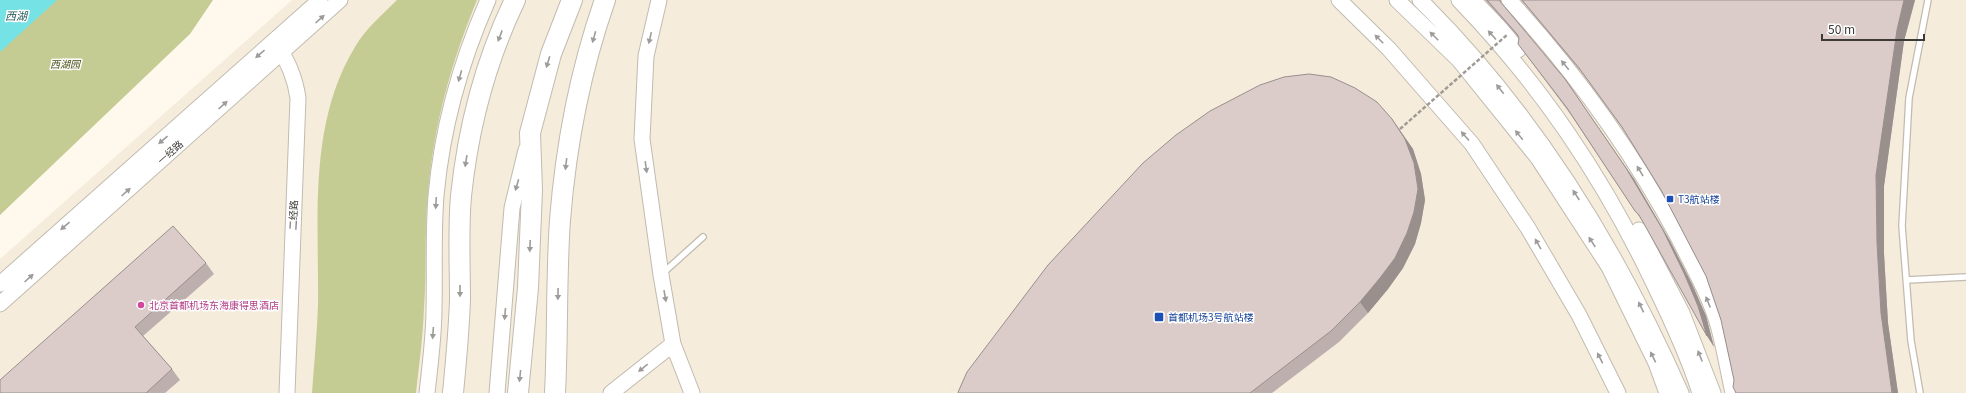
<svg xmlns="http://www.w3.org/2000/svg" width="1966" height="393" viewBox="0 0 1966 393" font-family="Georgia,'Noto Sans SC',serif">
  <rect width="100%" height="100%" fill="#fef8ed"/>
  <!-- built -->
  <path fill="#f5ecdb" d="M292,0H1966V393H0V259Z"/>
  <!-- green -->
  <path fill="#c5cc93" d="M0,0H213L190,34L0,215Z
    M397,0H477C451,63 434,124 428,193C424,231 427,270 424,308C423,337 419,365 416,393H312C314,364 317,334 318,305C319,219 308,124 355,47C365,29 382,15 397,0Z"/>
  <!-- water -->
  <path fill="#75e2e5" d="M0,0H57L0,52Z"/>
  <g fill="none" stroke-linecap="round" stroke-linejoin="round">
    <defs>
      <path id="lane" d="M663,273L703,237
        M1907,280L1966,277
        M1920,393L1911,341L1902,226L1909,98L1928,0"/>
      <path id="secondary" d="M659,0L646,56L642,139L661,275L673,344L692,393
        M1339,0L1389,49L1472,144L1528,228L1579,315L1618,393
        M1397,0L1459,60L1538,158L1609,267L1656,363L1667,393
        M1420,0C1533,112 1617,248 1681,393
        M1459,0C1541,85 1603,177 1654,284C1671,319 1688,355 1700,393
        M1509,0C1575,72 1632,151 1678,237C1692,265 1709,294 1718,325C1724,347 1728,370 1733,393
        M1474,1L1500,28L1518,50
        M277,46C289,62 295,78 298,98L287,393
        M1639,230L1682,313L1713,393
        M0,284L320,0
        M0,304L340,0
        M427,393C430,365 434,337 434,308C435,271 433,233 436,196C442,129 461,61 488,0
        M497,393L512,208L526,150
        M611,393L673,344"/>
      <path id="highway" d="M453,393C456,362 459,331 460,299C460,265 458,230 461,196C468,129 486,60 515,0
        M518,393L528,288L532,190L530,133L551,54L572,0
        M555,393C558,335 556,277 560,220C566,145 580,71 605,0"/>
    </defs>
    <!-- lane casing -->
    <use href="#lane" stroke="#c1bbb0" stroke-width="8"/>
    <!-- secondary casing -->
    <use href="#secondary" stroke="#c1bbb0" stroke-width="17"/>
    <!-- highway casing -->
    <use href="#highway" stroke="#c1bbb0" stroke-width="22"/>
    <!-- lane -->
    <use href="#lane" stroke="#fff" stroke-width="5.5"/>
    <!-- secondary -->
    <use href="#secondary" stroke="#fff" stroke-width="15"/>
    <!-- highway -->
    <use href="#highway" stroke="#fff" stroke-width="20"/>
    <!-- path-bridge -->
    <path stroke="#a09c95" stroke-width="2.5" stroke-dasharray="4 2" stroke-linecap="butt" d="M1400,129L1508,34"/>
  </g>
  <!-- wall -->
  <path fill="#bcafae" d="M1485,0H1501L1502,3L1634,179L1670,241L1692,284L1706,316L1714,347L1644,223L1635,211L1571,115L1518,44L1519,38Z
    M1521,0H1915L1904,41L1884,186V254L1888,323L1898,393H1736L1734,380L1721,320L1706,276L1661,190L1623,129L1586,78Z
    M1392,119L1413,149L1421,174L1425,200L1421,223L1415,244L1403,268L1388,289L1368,313L1339,342L1272,393H958Z
    M206,263L214,274L143,336L172,369L180,380L165,393H0Z"/>
  <!-- shaded-wall -->
  <path fill="#998f8d" d="M1904,0H1915L1904,41L1884,186V254L1888,323L1898,393H1892L1881,313L1877,243L1876,175L1897,30Z
    M1565,79L1634,179L1670,241L1692,284L1706,316L1714,347L1707,336Z
    M1392,119L1413,149L1421,174L1425,200L1421,223L1415,244L1403,268L1388,289L1368,313L1360,302Z"/>
  <!-- building -->
  <path fill="#dbccca" stroke="#998f8d" d="M1487,0H1499L1565,79L1626,168L1663,230L1684,273L1698,306L1707,336L1639,215L1635,211L1567,108L1518,44L1519,38L1517,34Z
    M1522,0H1904L1897,30L1876,175L1877,243L1881,313L1892,393H1736L1733,387L1734,380L1721,320L1706,276L1661,190L1622,127L1579,68Z
    M1309,74L1331,77L1355,88L1377,102L1392,119L1405,139L1414,163L1418,189L1414,212L1407,233L1395,258L1380,278L1360,302L1331,331L1250,393H958L959,390L967,372L1048,265L1143,163L1176,135L1210,111L1260,85L1284,77Z
    M173,226L206,263L135,327L172,369L146,393H0V380Z"/>
  <!-- one-way arrows -->
  <defs><path id="oneway-solid" d="M-6-.8H1V-3.2L6.5 0L1 3.2V.8H-6Z"/></defs>
  <g fill="#9e9c9a">
    <use href="#oneway-solid" transform="translate(320 19) rotate(-42)"/>
    <use href="#oneway-solid" transform="translate(1492 35) rotate(-132)"/>
    <use href="#oneway-solid" transform="translate(500 36) rotate(111)"/>
    <use href="#oneway-solid" transform="translate(1434 36) rotate(-135)"/>
    <use href="#oneway-solid" transform="translate(594 37) rotate(106)"/>
    <use href="#oneway-solid" transform="translate(650 38) rotate(103)"/>
    <use href="#oneway-solid" transform="translate(1379 39) rotate(-135)"/>
    <use href="#oneway-solid" transform="translate(260 54) rotate(139)"/>
    <use href="#oneway-solid" transform="translate(548 62) rotate(107)"/>
    <use href="#oneway-solid" transform="translate(1565 65) rotate(-129)"/>
    <use href="#oneway-solid" transform="translate(460 76) rotate(106)"/>
    <use href="#oneway-solid" transform="translate(1500 89) rotate(-128)"/>
    <use href="#oneway-solid" transform="translate(223 105) rotate(-42)"/>
    <use href="#oneway-solid" transform="translate(1519 135) rotate(-129)"/>
    <use href="#oneway-solid" transform="translate(1465 136) rotate(-131)"/>
    <use href="#oneway-solid" transform="translate(163 140) rotate(139)"/>
    <use href="#oneway-solid" transform="translate(466 161) rotate(99)"/>
    <use href="#oneway-solid" transform="translate(566 164) rotate(97)"/>
    <use href="#oneway-solid" transform="translate(646 167) rotate(82)"/>
    <use href="#oneway-solid" transform="translate(1640 171) rotate(-121)"/>
    <use href="#oneway-solid" transform="translate(517 185) rotate(106)"/>
    <use href="#oneway-solid" transform="translate(126 192) rotate(-42)"/>
    <use href="#oneway-solid" transform="translate(1576 195) rotate(-123)"/>
    <use href="#oneway-solid" transform="translate(436 203) rotate(93)"/>
    <use href="#oneway-solid" transform="translate(65 226) rotate(139)"/>
    <use href="#oneway-solid" transform="translate(1592 242) rotate(-123)"/>
    <use href="#oneway-solid" transform="translate(1538 244) rotate(-120)"/>
    <use href="#oneway-solid" transform="translate(530 246) rotate(92)"/>
    <use href="#oneway-solid" transform="translate(29 278) rotate(-42)"/>
    <use href="#oneway-solid" transform="translate(460 291) rotate(90)"/>
    <use href="#oneway-solid" transform="translate(558 294) rotate(91)"/>
    <use href="#oneway-solid" transform="translate(665 296) rotate(80)"/>
    <use href="#oneway-solid" transform="translate(1708 302) rotate(-112)"/>
    <use href="#oneway-solid" transform="translate(1641 307) rotate(-116)"/>
    <use href="#oneway-solid" transform="translate(505 314) rotate(95)"/>
    <use href="#oneway-solid" transform="translate(433 333) rotate(94)"/>
    <use href="#oneway-solid" transform="translate(1700 356) rotate(-112)"/>
    <use href="#oneway-solid" transform="translate(1653 357) rotate(-116)"/>
    <use href="#oneway-solid" transform="translate(1600 358) rotate(-117)"/>
    <use href="#oneway-solid" transform="translate(643 368) rotate(141)"/>
    <use href="#oneway-solid" transform="translate(520 376) rotate(96)"/>
  </g>
  <!-- markers -->
  <g fill="#1a4fb4" stroke="#fff" stroke-width="1.5">
    <rect x="1666" y="195" width="8" height="8" rx="2"/>
    <rect x="1154" y="312" width="10" height="10" rx="2"/>
  </g>
  <circle fill="#d1479c" stroke="#fff" stroke-width="1.5" cx="141" cy="305" r="4"/>
  <g text-anchor="middle" stroke-width="3" stroke-linejoin="round" paint-order="stroke">
    <!-- park labels -->
    <g font-size="10" font-style="italic" fill="#4d5118" stroke="#fff">
      <text x="65" y="68">西湖园</text>
    </g>
    <!-- street labels -->
    <g font-size="10" fill="#3c3a36" stroke="#fff">
      <text transform="translate(170 152) rotate(-42)" y="4">一经路</text>
      <text transform="translate(293 215) rotate(-88)" y="4">二经路</text>
    </g>
    <!-- transit labels -->
    <g font-size="10" fill="#164399" stroke="#fff" text-anchor="start">
      <text x="1678" y="203">T3航站楼</text>
      <text x="1168" y="321">首都机场3号航站楼</text>
    </g>
    <!-- hotel labels -->
    <g font-size="10" fill="#b23c85" stroke="#fff" text-anchor="start">
      <text x="149" y="309">北京首都机场东海康得思酒店</text>
    </g>
    <!-- water labels -->
    <g font-size="11" font-style="italic" fill="#2a5a5b" stroke="#fff">
      <text x="16" y="20">西湖</text>
    </g>
  </g>
  <!-- scale -->
  <path d="M1822 34v6h102v-6" fill="none" stroke="#3c3a36" stroke-width="2"/>
  <text x="1828" y="34" font-size="12" fill="#3c3a36" stroke="#ffffff" stroke-width="3" paint-order="stroke">50 m</text>
</svg>
